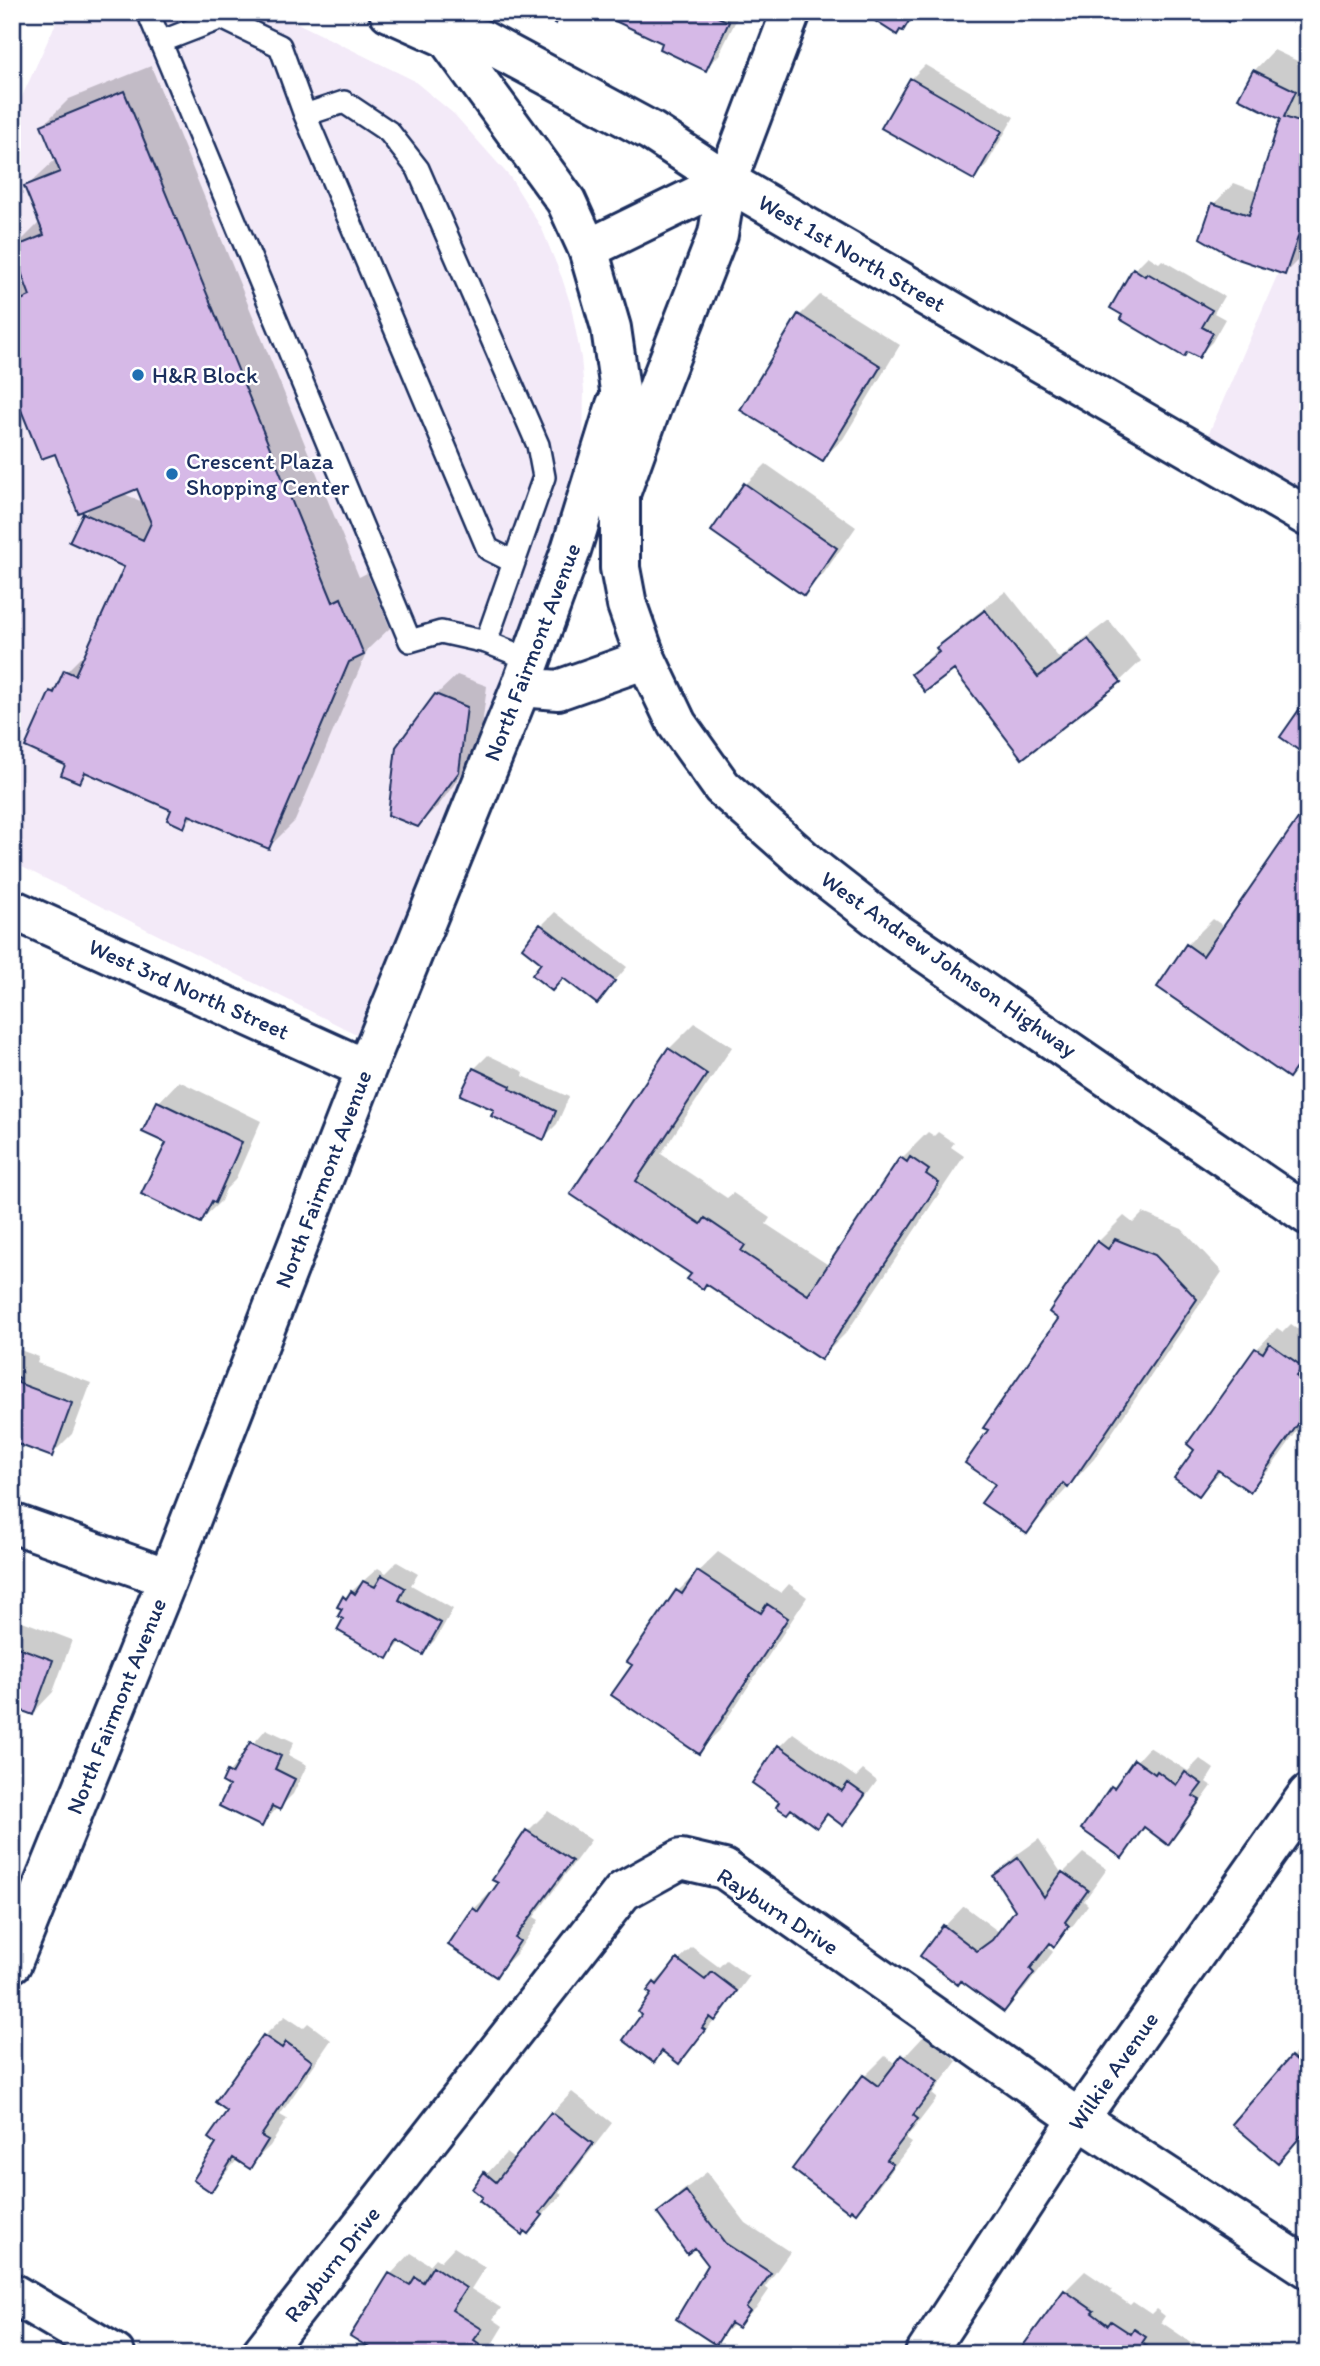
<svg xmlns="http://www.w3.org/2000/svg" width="1320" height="2366" viewBox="0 0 1320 2366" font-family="Itim,sans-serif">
  <rect width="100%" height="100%" fill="#fff"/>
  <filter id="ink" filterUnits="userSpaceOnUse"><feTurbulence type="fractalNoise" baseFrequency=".0143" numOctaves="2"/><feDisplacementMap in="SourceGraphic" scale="14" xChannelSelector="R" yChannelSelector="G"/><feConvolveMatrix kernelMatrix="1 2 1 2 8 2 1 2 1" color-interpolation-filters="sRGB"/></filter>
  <g filter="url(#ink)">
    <!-- built -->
    <path fill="#f3eaf8" d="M61,12H275L413,80L454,114L510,177L542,229L562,278L571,306L581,358L584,391L583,443L572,499L555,553L360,1036L12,862V118Z
      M1308,204V517L1200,454Z"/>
    <!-- shadow -->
    <path fill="#0003" fill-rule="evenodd" d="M621,12H740L719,55L705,69Z
      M1274,50L1308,66V87L1303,96L1308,98V244L1305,253L1285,273L1214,204L1234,183L1258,192L1282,118L1254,71Z
      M925,65L1014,117L987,164L974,178L911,79Z
      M151,66L359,577L367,573L390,628L368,649L295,821L269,847L194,815L184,826L173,809L88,772L80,781L68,764L51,692L61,682L66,672L89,649L126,566L84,514L94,505L56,452L12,383V357L17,352L12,340V298L27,283L13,249L39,223L26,187L56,159L43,125L69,99ZM138,487L145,503L122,493Z
      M1148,256L1159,263L1162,260L1224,296L1214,313L1225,319L1212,342L1198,356L1134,270Z
      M820,295L900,345L843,439L822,459L800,315Z
      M766,464L856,527L824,573L804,593L746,484Z
      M1006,591L1059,658L1109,620L1141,661L1120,681L1022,756L954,668L913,674L959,628Z
      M457,675L487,686L479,750L439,805L418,825L436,695Z
      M1308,808V1057L1289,1076L1187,945L1213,919L1225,927Z
      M555,912L627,967L597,1002L543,963L542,925Z
      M695,1023L732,1047L661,1154L727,1198L733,1193L770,1218L766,1224L830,1266L902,1158L928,1132L934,1136L938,1132L954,1143L951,1147L964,1156L847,1332L821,1358L573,1194L669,1049Z
      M488,1055L524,1072L523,1076L569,1097L557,1124L543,1138L496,1109L474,1069Z
      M179,1081L261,1121L235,1180L226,1189L221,1201L200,1221L168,1143L144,1131L159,1102Z
      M1143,1213L1182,1229L1222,1272L1094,1459L1027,1532L998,1484L1061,1318L1098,1242L1124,1216L1133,1223Z
      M1291,1324L1308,1336V1416L1270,1469L1250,1489L1222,1470L1199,1494L1196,1450L1189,1444L1257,1349L1277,1328L1283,1332Z
      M12,1347L39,1357L37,1363L91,1383L72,1434L51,1455L12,1440Z
      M718,1552L781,1593L789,1584L807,1597L719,1731L698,1751L635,1665L677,1592Z
      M397,1562L418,1574L411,1585L453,1609L436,1639L423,1652L402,1641L388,1657L346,1618L344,1598L378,1568L386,1573Z
      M12,1617L72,1640L53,1692L33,1713L12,1705Z
      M266,1729L294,1742L288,1755L307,1765L293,1794L279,1808L278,1807L262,1825L231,1785L229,1772Z
      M793,1733L856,1777L863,1770L877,1781L856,1810L843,1824L829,1814L817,1825L782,1802L779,1747Z
      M1149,1747L1188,1771L1200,1759L1214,1769L1206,1782L1212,1786L1181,1829L1168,1842L1146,1827L1121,1856L1113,1787Z
      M548,1811L591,1840L534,1917L539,1920L516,1954L495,1975L474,1909L501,1882L494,1879L528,1831Z
      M1039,1839L1062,1874L1083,1853L1107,1869L1084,1901L1088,1905L1074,1924L1054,1944L1052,1943L1049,1947L1053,1952L1024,1990L1003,2010L944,1927L964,1906L999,1932L1017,1910L995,1876L1015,1856Z
      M692,1947L719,1967L726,1960L749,1977L728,2005L679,2062L664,2050L654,2060L643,2015L653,1994L655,1983Z
      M285,2016L303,2028L308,2023L331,2040L280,2115L287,2119L270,2146L249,2166L238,2159L211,2189L219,2143L230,2111L217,2102L264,2036Z
      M924,2036L957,2061L932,2094L937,2098L906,2139L912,2143L876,2190L856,2211L795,2169L865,2076L885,2056L897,2065Z
      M1308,2041V2129L1278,2161L1292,2057Z
      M572,2092L612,2123L559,2192L562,2194L528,2232L474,2188L506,2153L515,2160L552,2113Z
      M707,2172L746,2223L790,2252L765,2287L769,2290L758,2306L738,2326L734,2324L715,2342L710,2265L695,2245L659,2214L680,2193Z
      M454,2247L485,2267L471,2289L501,2308L493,2319L503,2326L486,2354H377L379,2351L353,2335L391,2274L411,2253L430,2265L436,2258L441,2261Z
      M1085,2271L1113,2290L1111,2292L1130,2305L1133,2302L1151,2314L1156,2309L1165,2316L1161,2322L1192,2343L1193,2341L1210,2354H1019L1065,2291Z"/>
    <!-- building -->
    <path fill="#d6b9e7" stroke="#1b2f5e" stroke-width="2" d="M530,12H561L556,24Z
      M619,12H707L729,22L706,71L660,49L662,43L615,21Z
      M861,12H918L915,18L912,16L903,31L900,30L897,35Z
      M1214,12H1235L1228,22Z
      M1253,70L1296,91L1284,117L1308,125V208L1285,275L1235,258L1200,238L1212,203L1249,215L1280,119L1238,98Z
      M910,78L1002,131L974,180L881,128Z
      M124,91L333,602L341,598L364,655L349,662L269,849L189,815L184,828L167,820L171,810L85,772L80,783L61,775L65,765L25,747L50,691L54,693L64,670L75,675L124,567L69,542L83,513L143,540L151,523L137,489L78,513L55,454L41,459L12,388V361L18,359L12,345V304L30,296L12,248L44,235L24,186L60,172L41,125Z
      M1133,268L1145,276L1147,273L1212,310L1202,327L1213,333L1199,358L1187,352L1184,357L1120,319L1122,315L1110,308Z
      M798,314L881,366L823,461L740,410Z
      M744,483L837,548L804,596L711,531Z
      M985,610L1038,677L1088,639L1121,682L1022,759L954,670L925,692L911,674L939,652L936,648Z
      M435,694L467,707L459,772L418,827L388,815L396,747Z
      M1308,697V757L1280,737Z
      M1308,804V1006L1298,1020L1308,1027V1051L1289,1078L1157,987L1186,944L1203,956Z
      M540,924L615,981L597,1004L563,978L552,991L532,975L541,963L522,948Z
      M668,1048L707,1074L636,1181L701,1224L705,1218L745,1245L741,1251L808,1295L900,1157L907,1162L910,1157L929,1170L926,1174L939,1183L821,1360L706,1284L703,1289L687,1279L691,1274L570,1194Z
      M473,1068L511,1086L510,1089L556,1111L544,1140L491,1116L494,1110L460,1095Z
      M157,1101L242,1142L215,1203L212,1201L201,1223L141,1194L166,1143L142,1132Z
      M1115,1239L1155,1255L1197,1299L1068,1488L1063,1483L1027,1534L981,1503L995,1484L965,1463L988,1430L983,1428L1058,1319L1049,1312L1097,1241L1108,1249Z
      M1269,1343L1303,1367L1296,1376L1308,1385V1410L1250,1492L1218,1470L1199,1496L1174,1478L1194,1450L1187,1444L1255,1348L1263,1353Z
      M12,1375L20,1378L18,1383L72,1403L52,1457L12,1442Z
      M697,1571L761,1613L767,1604L788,1618L699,1754L611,1695L632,1665L627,1662L676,1590L682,1594Z
      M382,1575L405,1588L399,1600L441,1623L423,1655L398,1641L388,1659L337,1630L343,1619L338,1616L342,1609L337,1607L343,1596L346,1599L351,1591L355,1594L363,1581L375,1587Z
      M12,1645L53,1660L33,1715L12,1707Z
      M250,1742L281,1756L275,1769L295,1779L280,1810L272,1806L262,1827L219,1806L229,1786L222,1782L227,1771L232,1774Z
      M778,1745L842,1791L848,1783L865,1795L843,1826L827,1814L817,1828L791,1809L787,1814L776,1807L779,1802L752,1783Z
      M1134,1759L1155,1774L1157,1771L1176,1785L1185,1772L1202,1784L1193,1796L1200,1800L1168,1845L1144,1827L1122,1858L1081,1829L1111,1786L1114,1788Z
      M526,1830L572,1861L515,1938L520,1941L496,1977L448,1945L473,1908L478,1912L498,1883L492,1880Z
      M1018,1858L1044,1897L1062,1872L1088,1890L1065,1922L1069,1926L1054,1947L1050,1943L1030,1969L1034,1973L1004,2012L961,1981L958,1985L920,1956L943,1925L977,1951L992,1940L1015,1910L993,1876Z
      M677,1959L705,1980L712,1972L737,1991L715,2021L710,2017L702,2028L705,2030L679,2064L662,2051L654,2063L623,2040L641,2015L638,2012L651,1994L647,1991L654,1982L657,1985Z
      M263,2035L282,2048L286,2042L312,2061L261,2136L268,2140L250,2169L233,2158L211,2192L193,2180L216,2144L208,2138L227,2111L215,2102Z
      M902,2055L938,2082L913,2115L918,2119L887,2160L893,2164L856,2213L851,2209L849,2212L792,2169L863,2075L878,2086Z
      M1308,2055V2128L1278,2163L1232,2124L1291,2056L1300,2064Z
      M551,2112L593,2144L540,2213L543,2215L528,2234L524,2231L522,2235L479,2201L482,2197L472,2189L484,2172L496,2182Z
      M686,2191L725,2243L771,2273L746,2308L750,2311L738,2328L730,2323L716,2345L676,2319L708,2265L695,2248L687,2254L657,2213Z
      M433,2266L466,2288L452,2310L482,2329L474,2340L484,2347L480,2354H375L376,2352L350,2336L389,2273L410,2285L415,2277L423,2282Z
      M1064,2290L1094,2311L1092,2313L1108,2325L1111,2321L1131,2334L1134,2329L1146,2337L1142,2343L1158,2354H1017Z"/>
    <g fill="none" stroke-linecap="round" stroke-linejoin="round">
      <defs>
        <path id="service" d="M148,12L410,641L441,632L486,642L531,660
          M160,42L222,18L280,46L305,115L344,102L389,132L418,169L538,445L544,477L486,642
          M305,115L488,549L514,562"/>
        <path id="minor" d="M727,181L1308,517
          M521,687L558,690L646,659
          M12,909L366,1069
          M12,1523L168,1578
          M12,1963L168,1578L366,1069L521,687L571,550L616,405
          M12,2293L115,2354
          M261,2354L623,1891L681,1859L724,1869L1079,2119L1308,2268
          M925,2354L1079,2119L1308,1794"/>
        <path id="tertiary" d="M447,38L480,39L651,131L727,181
          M588,249L727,181
          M620,494L660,383L718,234L727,181L791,12"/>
        <path id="secondary" d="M389,12L447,38L566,201L588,249L611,328L620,390V568L627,605L646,659L677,724L722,787L811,866L893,930L1308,1215"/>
      </defs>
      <!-- service casing -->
      <use href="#service" stroke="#1b2f5e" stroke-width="26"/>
      <!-- minor casing -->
      <use href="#minor" stroke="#1b2f5e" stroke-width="44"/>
      <!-- tertiary casing -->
      <use href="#tertiary" stroke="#1b2f5e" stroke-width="44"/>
      <!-- secondary casing -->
      <use href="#secondary" stroke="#1b2f5e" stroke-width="44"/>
      <!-- service -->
      <use href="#service" stroke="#fff" stroke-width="21"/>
      <!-- minor -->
      <use href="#minor" stroke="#fff" stroke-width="38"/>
      <!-- tertiary -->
      <use href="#tertiary" stroke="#fff" stroke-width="38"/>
      <!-- secondary -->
      <use href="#secondary" stroke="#fff" stroke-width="38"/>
    </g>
  </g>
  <!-- markers -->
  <g fill="#1f6fb2" stroke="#fff" stroke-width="2.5">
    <circle cx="138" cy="375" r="7"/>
    <circle cx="172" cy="474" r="7"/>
  </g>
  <g text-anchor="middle" stroke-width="5" stroke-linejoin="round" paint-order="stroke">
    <!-- street labels -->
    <g font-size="23" fill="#1b2f5e" stroke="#fff">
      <text transform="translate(852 253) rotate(30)" y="8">West 1st North Street</text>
      <text transform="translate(532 652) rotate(-69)" y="8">North Fairmont Avenue</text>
      <text transform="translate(949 964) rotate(35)" y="8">West Andrew Johnson Highway</text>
      <text transform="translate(189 989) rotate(24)" y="8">West 3rd North Street</text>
      <text transform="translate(323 1179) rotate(-69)" y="8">North Fairmont Avenue</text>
      <text transform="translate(116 1706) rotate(-68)" y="8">North Fairmont Avenue</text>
      <text transform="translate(778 1911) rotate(33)" y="8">Rayburn Drive</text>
      <text transform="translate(1113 2071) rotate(-55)" y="8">Wilkie Avenue</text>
      <text transform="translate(332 2264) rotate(-52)" y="8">Rayburn Drive</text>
    </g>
    <!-- poi labels -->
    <g font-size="23" fill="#1b2f5e" stroke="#fff" text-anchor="start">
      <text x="152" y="383">H&amp;R Block</text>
      <text x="186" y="469">Crescent Plaza<tspan x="186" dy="26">Shopping Center</tspan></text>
    </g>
  </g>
  <!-- margin -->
  <rect width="1320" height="2366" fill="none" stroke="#fff" stroke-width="42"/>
  <rect x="21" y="21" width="1278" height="2324" fill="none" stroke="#1b2f5e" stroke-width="2.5" filter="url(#ink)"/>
</svg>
